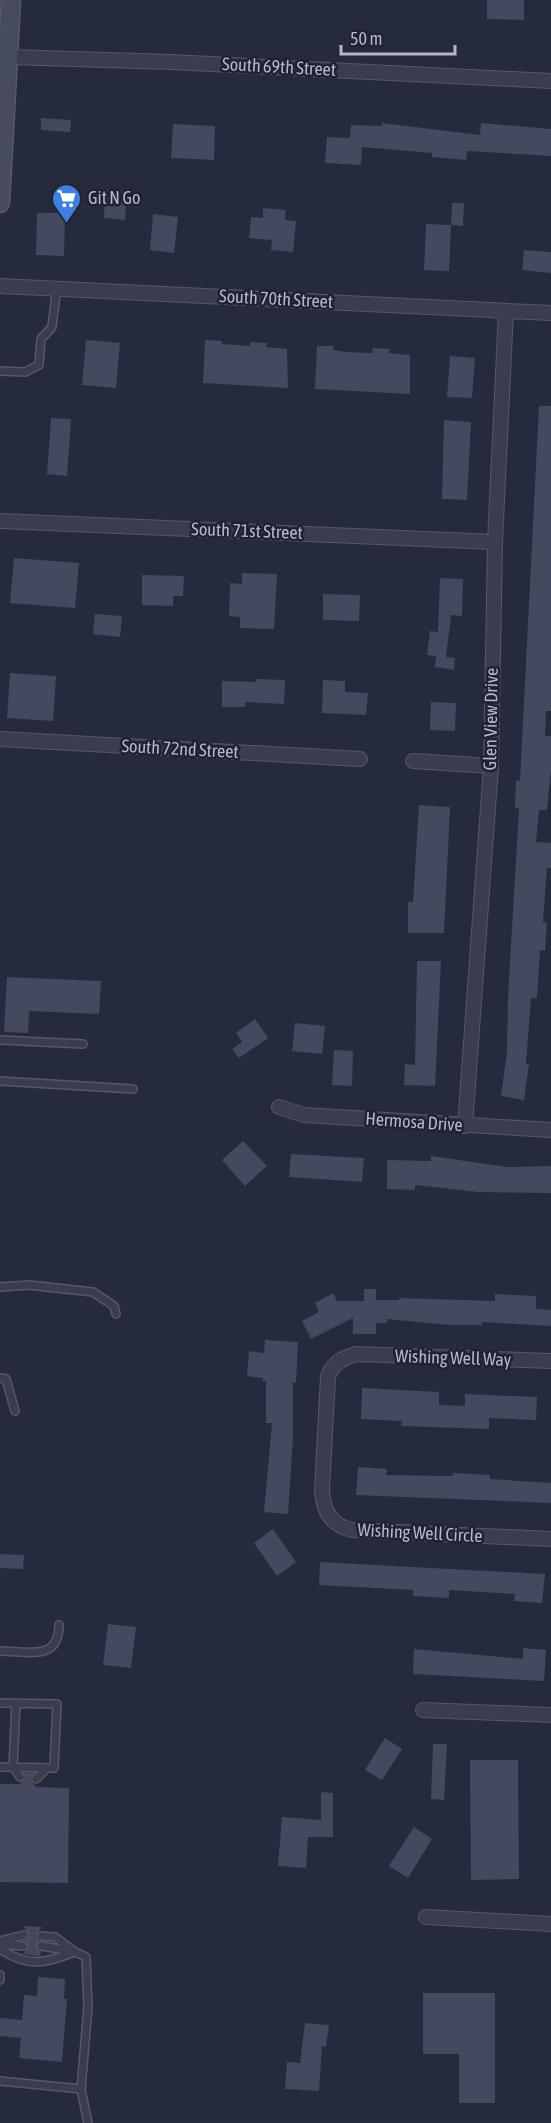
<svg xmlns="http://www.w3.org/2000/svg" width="551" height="2123" viewBox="0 0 551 2123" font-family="'Asap Condensed',sans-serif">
  <rect width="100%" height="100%" fill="#252a3d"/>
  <!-- building -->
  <path fill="#45495f" d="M487,0H524V20L487,19Z
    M41,118L71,120L70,132L41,130Z
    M382,123L480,135L481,123L551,129V156L467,151L466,160L432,157V153L362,147L361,165L325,163L327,137L350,138L351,125L382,126Z
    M173,124L215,126L214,160L171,158Z
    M105,190L127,191L125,220L104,218Z
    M452,203H464L463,226L451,225Z
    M263,208L286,210L285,220L296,221L293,252L271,250L272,240L249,238L251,217L263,218Z
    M37,213H65L64,256L36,255Z
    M153,214L178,217L174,253L150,250Z
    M426,224L451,225L449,271L424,270Z
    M524,250L551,252V273L522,270Z
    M86,340L120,343L116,388L82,385Z
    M205,340L222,341V344L250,346V342L267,343L266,347L287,349L288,388L203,383Z
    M317,346H334L333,350L345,352L372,353L373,348L389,349V353L410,355V394L315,389Z
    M450,356L475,358L472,398L447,397Z
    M539,406H551V711H546L545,736H551V769L547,810H539L536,842L551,843V868H547L543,922L547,923L545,951L540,950L537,998H531L526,1064H529L524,1100L501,1096L507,1052L508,996L519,809L515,808L516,780L520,781Z
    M51,418L71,419L67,476L47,474Z
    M444,420L471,422L467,500L442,499Z
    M14,558L79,563L75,608L10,603Z
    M242,573L277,574L274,629L240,628V617L229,616L230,583L242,584Z
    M142,575L184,576L183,596H173V606L142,605Z
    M440,578L463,579L462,616L451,615L446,657L455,658L454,670L435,667L436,656L445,657L427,655L430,631L438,632Z
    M323,594L360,595L359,621L323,620Z
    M95,614L122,616L120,637L93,634Z
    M10,673L56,676L53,721L7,718Z
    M256,679L285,680L284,704L245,702V707H222V681L256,682Z
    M323,680L345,681V692L368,693L366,715L322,713Z
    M431,702L456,703L455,731L430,730Z
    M419,805L450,807L444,933H408V902H413Z
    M417,961H441L435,1086L404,1085L405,1064L415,1065Z
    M7,977L101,981L99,1014L29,1011L28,1033L4,1032Z
    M255,1019L268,1038L239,1058L232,1049L242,1042L236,1033Z
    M295,1023L325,1026L322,1054L292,1051Z
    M334,1050L353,1051L352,1086L332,1085Z
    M243,1141L267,1166L245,1186L222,1160Z
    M291,1154L364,1158L362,1182L289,1177Z
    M431,1156L507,1167L551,1166V1193L478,1192L415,1185V1190L387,1189V1160L431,1161Z
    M364,1289H376V1300H399V1298L495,1301V1294L536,1296V1309L551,1310V1326L482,1322V1325H449L387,1319V1323H376V1334H353V1318L311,1339L302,1321L319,1312L315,1303L333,1293L337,1301H364Z
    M265,1340L298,1342L296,1383L293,1382V1437L288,1514L264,1512L272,1423H266V1381H263V1378L247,1376L249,1351L264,1353Z
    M362,1388L439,1392V1405L465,1406V1394L537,1397L536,1420L489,1418V1429L401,1426L402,1421L361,1419Z
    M358,1467L387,1469L386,1475L453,1476V1473L490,1475V1479L551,1483V1503L356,1495Z
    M273,1529L296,1562L277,1576L254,1543Z
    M0,1554L24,1555L23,1569L0,1568Z
    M320,1562L545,1574L542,1603L514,1601L515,1594L449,1590V1598L413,1596V1590L319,1585Z
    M108,1624L136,1627L131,1668L103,1665Z
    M523,1648L546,1650L544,1681L413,1674L414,1649L523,1659Z
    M385,1738L402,1749L382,1780L365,1770Z
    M433,1744H447L444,1800L431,1799Z
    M470,1760H518L519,1879L471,1880Z
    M24,1773H34L30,1780L36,1787L69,1788L68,1883L0,1882V1784H20L25,1779Z
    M321,1792L333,1793V1837H308L306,1868L278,1866L282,1817L321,1820Z
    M414,1827L432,1839L408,1878L389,1866Z
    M24,1926L42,1927L35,1936L39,1941L36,1947L41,1952L40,1956L23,1954L28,1947L24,1941L29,1936Z
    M38,1977L65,1979L64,1999H67L62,2062L19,2058L21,2038L0,2036V2018L22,2020L24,1995L37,1996Z
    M423,1993H495V2103H459V2054H423Z
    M305,2023L329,2025L326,2047L322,2046L319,2091L285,2089L287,2062L300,2063Z"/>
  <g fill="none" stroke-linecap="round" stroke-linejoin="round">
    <defs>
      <path id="service" d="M0,371L25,372L39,365L41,339L52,327L57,287
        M0,1040L83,1044
        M0,1081L133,1089
        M0,1287L29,1285L93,1292L114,1306L116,1314
        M0,1378L6,1379L15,1411
        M0,1651C27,1651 59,1662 59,1625
        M0,1703L57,1704L54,1768L0,1767
        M16,1703L13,1767L20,1777
        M36,1779L47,1768
        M41,1936L55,1937L75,1952
        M0,1941L24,1935
        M0,1944L23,1946
        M41,1946L72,1951
        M0,1949C29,1968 44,1963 75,1952L86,1957L88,2007L81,2089
        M0,1975V1980
        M0,2081L81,2089L88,2123"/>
      <path id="minor" d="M8,57L171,62L551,81
        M0,286L551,313
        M0,521L495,542
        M0,739L360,759
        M413,761L491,766
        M279,1107L304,1115L551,1130
        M465,1126L491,766L495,542L506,311
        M551,1361L356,1354C343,1358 332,1363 328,1377L322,1490C323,1510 330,1525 352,1530L551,1539
        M423,1710L551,1715
        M426,1917L551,1924"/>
      <path id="secondary" d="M0,203L11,0"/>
    </defs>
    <!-- service casing -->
    <use href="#service" stroke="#545868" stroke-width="10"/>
    <!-- minor casing -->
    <use href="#minor" stroke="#545868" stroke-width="16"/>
    <!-- secondary casing -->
    <use href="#secondary" stroke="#545868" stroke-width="21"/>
    <!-- service -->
    <use href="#service" stroke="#393d4d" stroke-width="7"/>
    <!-- minor -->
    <use href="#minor" stroke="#393d4d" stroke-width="14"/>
    <!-- secondary -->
    <use href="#secondary" stroke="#474b60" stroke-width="18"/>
  </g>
  <!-- icons -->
  <defs>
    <symbol id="supermarket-pin" viewBox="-11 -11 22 30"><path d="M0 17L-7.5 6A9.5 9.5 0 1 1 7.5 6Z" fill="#3f7fe0" stroke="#1e2232"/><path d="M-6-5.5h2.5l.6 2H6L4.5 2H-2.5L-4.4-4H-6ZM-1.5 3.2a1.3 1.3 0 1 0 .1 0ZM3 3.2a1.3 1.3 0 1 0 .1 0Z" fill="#fff"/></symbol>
  </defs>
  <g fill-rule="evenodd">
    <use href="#supermarket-pin" x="50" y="182" width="33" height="45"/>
  </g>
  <g text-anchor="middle" stroke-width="5" stroke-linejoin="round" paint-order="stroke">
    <!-- street labels -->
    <g font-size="18" fill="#b5b8c8" stroke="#1e2232">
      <text transform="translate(279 67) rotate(3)" y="6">South 69th Street</text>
      <text transform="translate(276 299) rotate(3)" y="6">South 70th Street</text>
      <text transform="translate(247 531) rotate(2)" y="6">South 71st Street</text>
      <text transform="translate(491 719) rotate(-89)" y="6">Glen View Drive</text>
      <text transform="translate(180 749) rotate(3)" y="6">South 72nd Street</text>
      <text transform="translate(414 1122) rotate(4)" y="6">Hermosa Drive</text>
      <text transform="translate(453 1358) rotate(2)" y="6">Wishing Well Way</text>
      <text transform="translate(420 1533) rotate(3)" y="6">Wishing Well Circle</text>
    </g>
    <!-- poi labels -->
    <g font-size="18" fill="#b5b8c8" stroke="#1e2232" text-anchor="start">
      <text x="88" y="204">Git N Go</text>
    </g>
  </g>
  <!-- scale -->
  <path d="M341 45v9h114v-9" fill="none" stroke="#b5b8c8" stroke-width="3"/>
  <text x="350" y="45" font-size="18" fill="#b5b8c8" stroke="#1e2232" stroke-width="4.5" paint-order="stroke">50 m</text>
</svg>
